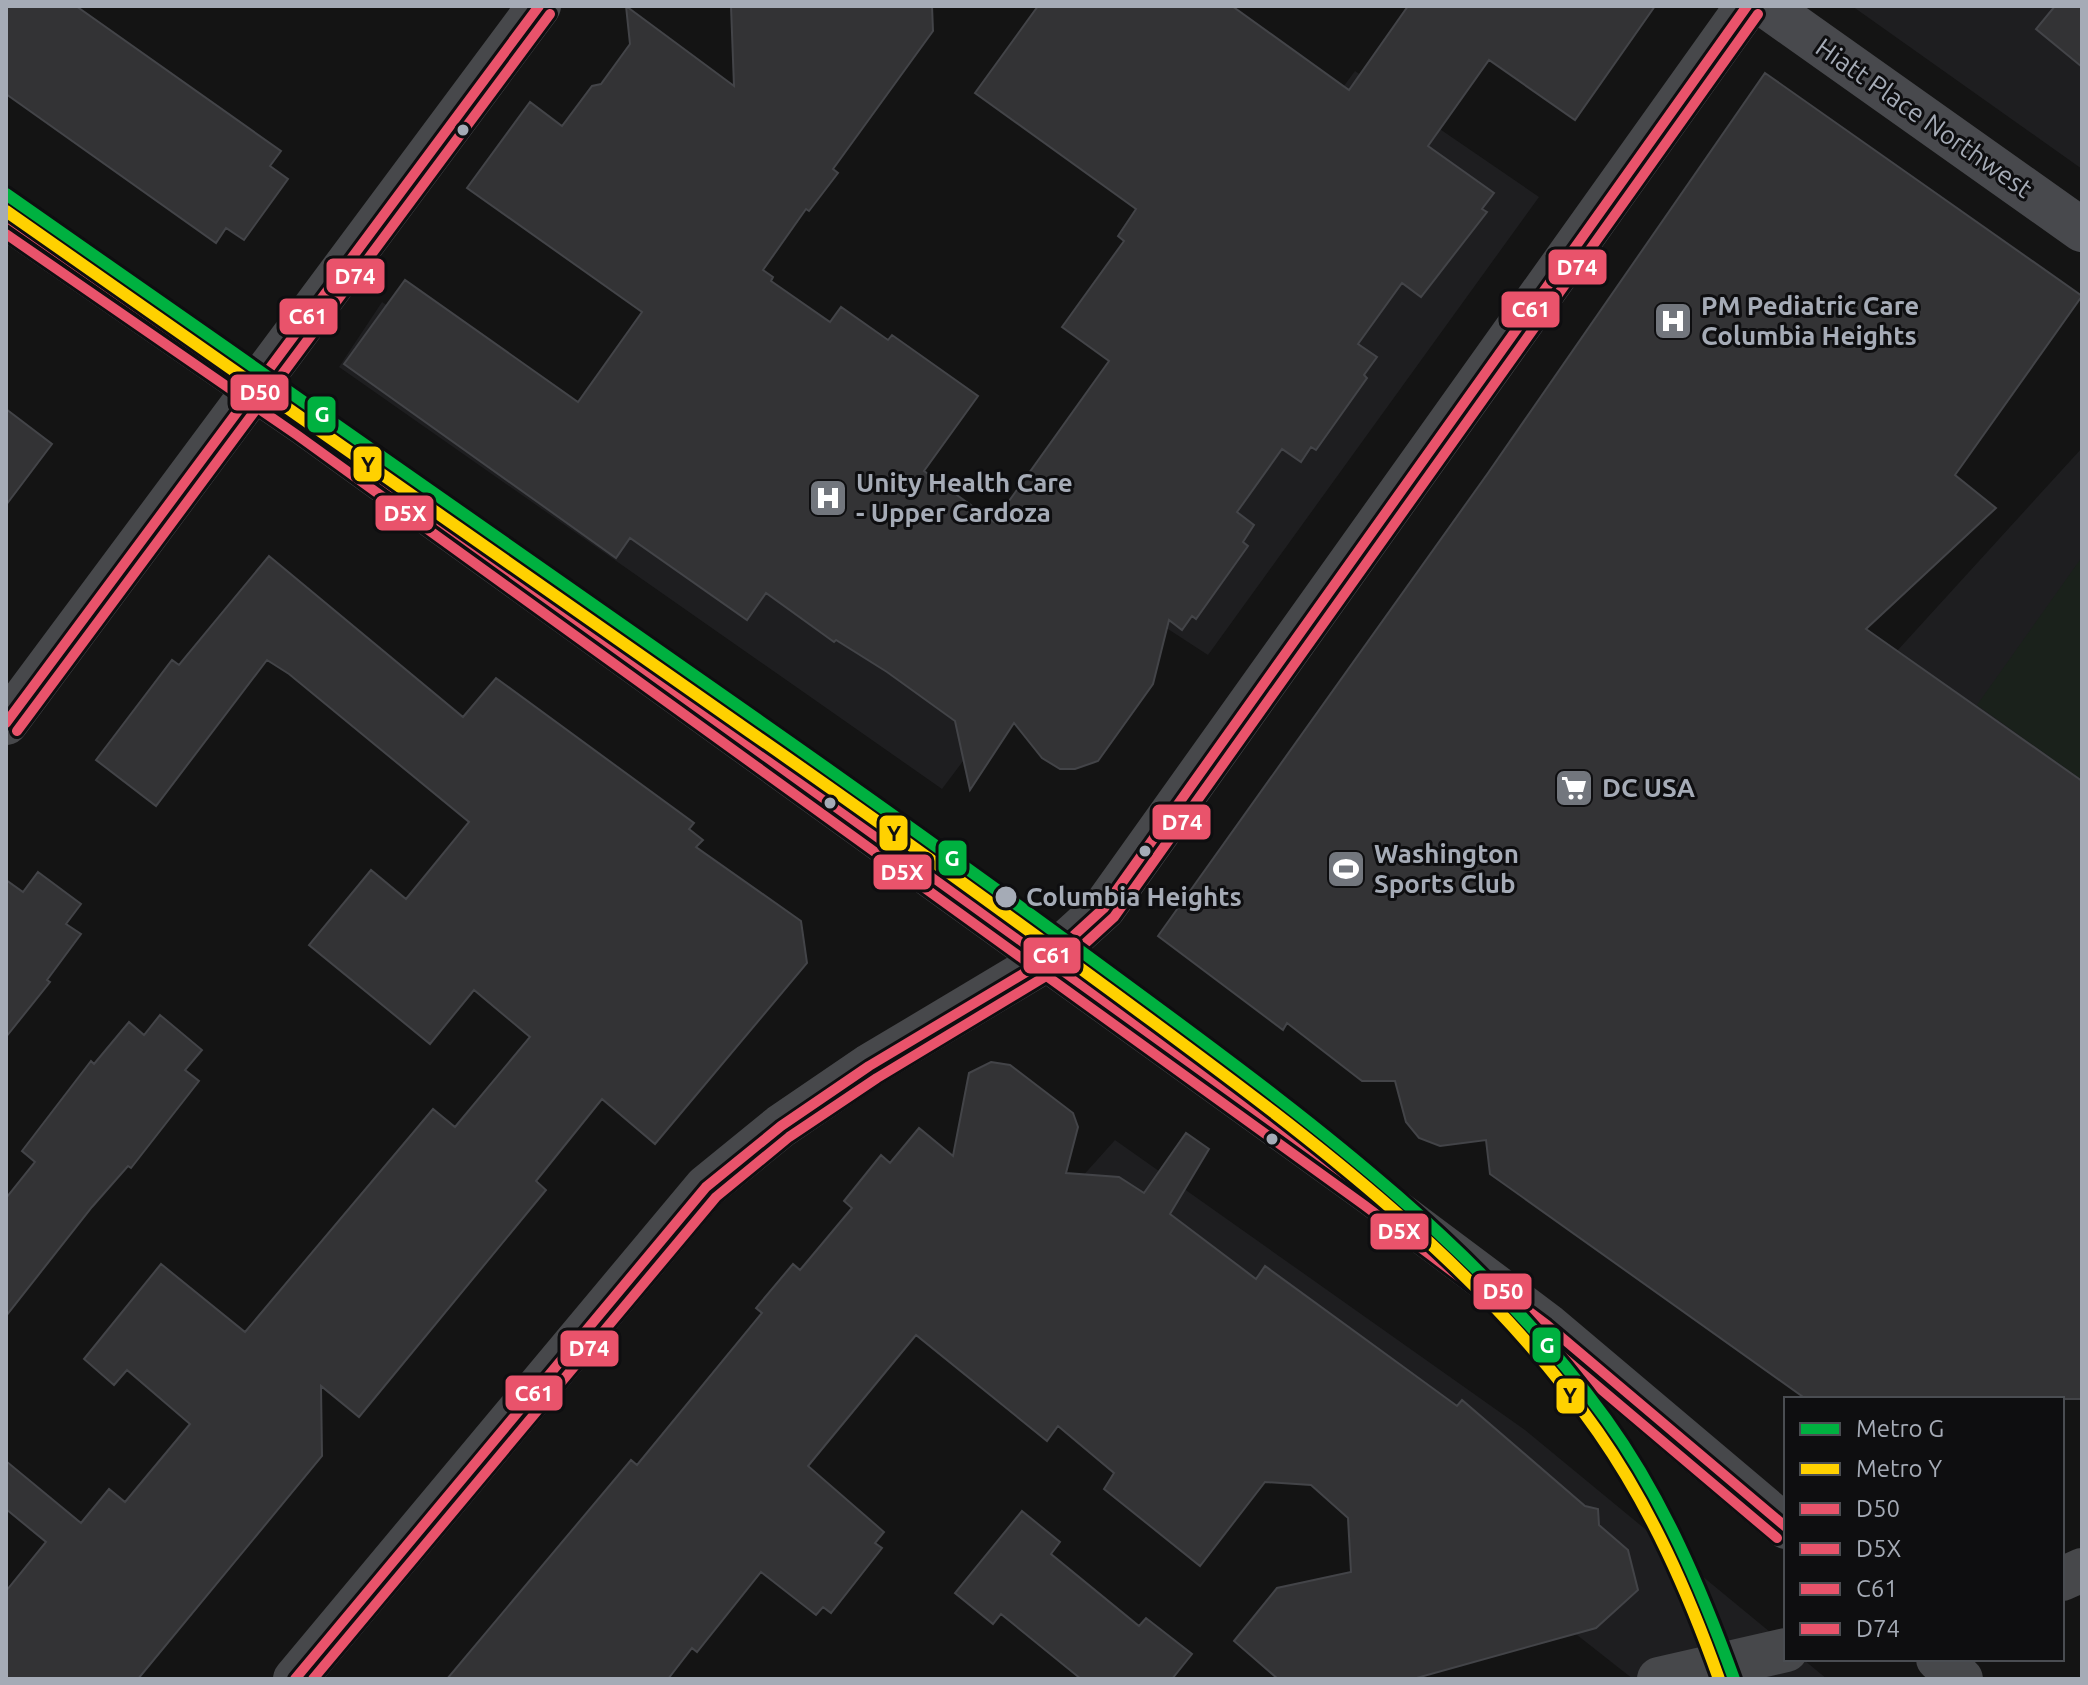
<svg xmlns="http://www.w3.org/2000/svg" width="2088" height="1685" viewBox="0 0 2088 1685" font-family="Ubuntu,sans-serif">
  <rect width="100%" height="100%" fill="#141414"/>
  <!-- built -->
  <path fill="#1e1e20" d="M1852,6H2082V169Z
    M1355,71L1539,197L1208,655L1097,583L942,789L339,367L382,302L919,659Z
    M2082,448V788L1897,651Z
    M1115,1140L1525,1430L1827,1679H1633L1046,1217Z"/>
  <!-- green -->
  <path fill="#1a211b" d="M2082,557V780L1977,705Z"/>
  <!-- building -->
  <path fill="#333335" stroke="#434448" stroke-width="2" d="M6,6H76L281,151L270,166L288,179L244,240L226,228L216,243L6,94Z
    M626,6L734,86L731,6H932L933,31L833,169L838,173L809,211L806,209L763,270L773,277L771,281L830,322L841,307L888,340L892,335L978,396L924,471L994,522L1109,361L1062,327L1124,241L1118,236L1136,209L975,93L1038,6H1232L1349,90L1408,6H1655L1575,120L1489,60L1428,146L1494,193L1482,209L1487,212L1421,297L1402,283L1358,344L1377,357L1364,375L1367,378L1316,450L1311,447L1301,462L1282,449L1237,512L1254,525L1243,542L1248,546L1196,619L1192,616L1182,630L1169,620L1153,684L1098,761L1075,769H1060L1042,758L1014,723L970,790L955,721L887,672L836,640L834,642L766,593L747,620L630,538L616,558L344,364L405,280L578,402L642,312L467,188L530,102L562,126L592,86L601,84L630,44Z
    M2055,6H2082V67L2036,29Z
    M1765,73L2082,296L1955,475L1996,508L1866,629L2082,781V1399H1806L1490,1174L1486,1140L1440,1146L1419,1138L1406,1122L1395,1081H1362L1287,1023L1283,1030L1158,936L1488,473Z
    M6,409L52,444L6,505Z
    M269,556L463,717L496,678L694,823L689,829L703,840L696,847L801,921L807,963L655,1144L602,1099L536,1181L546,1190L359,1417L321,1386L322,1456L138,1679H6V1591L46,1542L6,1509V1461L81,1523L109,1489L125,1502L190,1424L127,1370L114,1385L84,1359L161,1264L245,1332L433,1109L455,1127L530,1037L474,990L430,1044L309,945L371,870L406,899L469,822L289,674L267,660L156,806L96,760L172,660L179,665Z
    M38,872L81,904L66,924L81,934L47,980L50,982L6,1037V880L23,892Z
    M160,1015L202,1050L185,1070L199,1081L131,1168L128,1166L92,1207L6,1316V1198L35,1162L22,1151L91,1061L94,1064L129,1022L144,1035Z
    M991,1062L1010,1065L1073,1113L1078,1127L1066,1173L1119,1177L1144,1193L1186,1133L1209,1149L1170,1214L1256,1279L1265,1266L1457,1406L1462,1400L1585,1506L1598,1509L1599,1525L1628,1550L1638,1590L1596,1628L1413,1679H1278L1234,1641L1277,1588L1351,1572L1348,1518L1311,1485L1265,1482L1200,1566L1104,1489L1114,1473L1058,1426L1047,1441L916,1335L808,1466L884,1532L875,1543L882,1548L831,1613L823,1607L816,1615L761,1572L697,1652L692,1648L668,1679H447L631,1460L637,1465L762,1313L756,1308L793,1264L800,1270L852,1208L844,1201L881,1155L890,1163L919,1128L953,1156L969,1073Z
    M1022,1511L1060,1542L1051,1554L1139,1626L1146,1618L1192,1654L1172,1679H1081L1001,1614L993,1624L955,1593Z"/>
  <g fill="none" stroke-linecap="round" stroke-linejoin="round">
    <!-- street -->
    <path stroke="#48494d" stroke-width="44" d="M1766,6L2082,230"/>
    <!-- secondary -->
    <path stroke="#47484b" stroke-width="44" d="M6,217L305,424L1372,1194L1547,1325L1786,1527
      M6,723L539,6
      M2062,1579L2082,1570
      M1938,1659L1961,1679
      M295,1679L706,1187L781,1126L869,1066L1048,959L1104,908L1747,6
      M1659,1679L1786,1650"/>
    <defs>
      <path id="bus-1" d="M6,217L305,424L1372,1194L1547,1325L1786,1527"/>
      <path id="bus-2" d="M6,234L297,435L1364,1205L1538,1336L1777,1538"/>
      <path id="bus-3" d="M6,723L539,6
        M295,1679L706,1187L781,1126L869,1066L1048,959L1104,908L1747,6"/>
      <path id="bus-4" d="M17,731L550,14
        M313,1679L716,1197L789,1137L877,1078L1056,970L1114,917L1758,14"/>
    </defs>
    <!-- bus-1 casing -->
    <use href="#bus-1" stroke="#0e0e10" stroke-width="16"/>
    <!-- bus-2 casing -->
    <use href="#bus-2" stroke="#0e0e10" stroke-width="16"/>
    <!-- bus-3 casing -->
    <use href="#bus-3" stroke="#0e0e10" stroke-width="16"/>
    <!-- bus-4 casing -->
    <use href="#bus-4" stroke="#0e0e10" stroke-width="16"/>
    <!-- bus-1 -->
    <use href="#bus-1" stroke="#e9536b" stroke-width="10"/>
    <!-- bus-2 -->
    <use href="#bus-2" stroke="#e9536b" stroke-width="10"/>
    <!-- bus-3 -->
    <use href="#bus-3" stroke="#e9536b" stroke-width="10"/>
    <!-- bus-4 -->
    <use href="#bus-4" stroke="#e9536b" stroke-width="10"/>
    <defs>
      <path id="metro-1" d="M6,194C257,369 508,545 758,720C891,813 1023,908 1154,1005C1319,1127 1485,1252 1606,1419C1663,1498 1701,1588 1734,1679"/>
      <path id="metro-2" d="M6,211C254,384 502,558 750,732C886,826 1019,923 1152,1021C1314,1141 1481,1265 1598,1432C1651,1508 1688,1592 1719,1679"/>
    </defs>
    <!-- metro-1 casing -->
    <use href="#metro-1" stroke="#0e0e10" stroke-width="18"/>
    <!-- metro-2 casing -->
    <use href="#metro-2" stroke="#0e0e10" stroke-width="18"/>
    <!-- metro-1 -->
    <use href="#metro-1" stroke="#00b140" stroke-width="12"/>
    <!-- metro-2 -->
    <use href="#metro-2" stroke="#ffd100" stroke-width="12"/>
  </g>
  <!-- icons -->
  <defs>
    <symbol id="hospital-square" viewBox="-11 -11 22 22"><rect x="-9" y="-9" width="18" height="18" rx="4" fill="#72767d" stroke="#0e0e10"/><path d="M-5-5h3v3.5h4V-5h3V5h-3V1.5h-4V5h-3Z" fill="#fff"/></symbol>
    <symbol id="supermarket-square" viewBox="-11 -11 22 22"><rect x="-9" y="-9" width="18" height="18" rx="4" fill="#72767d" stroke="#0e0e10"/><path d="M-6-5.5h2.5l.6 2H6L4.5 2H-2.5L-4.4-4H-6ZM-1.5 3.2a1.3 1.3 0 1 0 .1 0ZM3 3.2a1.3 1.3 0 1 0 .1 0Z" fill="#fff"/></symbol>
    <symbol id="stadium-square" viewBox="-11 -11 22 22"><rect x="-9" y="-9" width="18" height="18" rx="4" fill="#72767d" stroke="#0e0e10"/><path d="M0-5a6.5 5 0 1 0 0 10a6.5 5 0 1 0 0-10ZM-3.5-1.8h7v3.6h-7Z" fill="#fff"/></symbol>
  </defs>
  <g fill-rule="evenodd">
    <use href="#hospital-square" x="1651" y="299" width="44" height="44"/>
    <use href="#hospital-square" x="806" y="476" width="44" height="44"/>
    <use href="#supermarket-square" x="1552" y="766" width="44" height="44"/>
    <use href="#stadium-square" x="1324" y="847" width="44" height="44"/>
  </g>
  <!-- markers -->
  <g fill="#a5abb6" stroke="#0e0e10" stroke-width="3">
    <circle cx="463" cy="130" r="7"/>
    <circle cx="830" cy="803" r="7"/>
    <circle cx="1145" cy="851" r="7"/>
    <circle cx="1006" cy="897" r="12"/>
    <circle cx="1272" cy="1139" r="7"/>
  </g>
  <g text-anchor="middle" stroke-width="6" stroke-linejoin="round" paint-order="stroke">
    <!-- street labels -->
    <g font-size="26" fill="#a5abb6" stroke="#0e0e10">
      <text transform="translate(1924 118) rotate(35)" y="9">Hiatt Place Northwest</text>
    </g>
    <!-- poi labels -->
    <g font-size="26" font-weight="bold" fill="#a5abb6" stroke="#0e0e10" text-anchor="start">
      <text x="1701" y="315">PM Pediatric Care<tspan x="1701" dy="30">Columbia Heights</tspan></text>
      <text x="856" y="492">Unity Health Care<tspan x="856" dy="30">- Upper Cardoza</tspan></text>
      <text x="1602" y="797">DC USA</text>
      <text x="1374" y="863">Washington<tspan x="1374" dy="30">Sports Club</tspan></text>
    </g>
    <!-- stop labels -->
    <g font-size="26" font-weight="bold" fill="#a5abb6" stroke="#0e0e10" text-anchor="start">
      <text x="1026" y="906">Columbia Heights</text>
    </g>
  </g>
  <g stroke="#0e0e10" stroke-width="3">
    <rect x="1547" y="248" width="61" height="38" rx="8" fill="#e9536b"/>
    <rect x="325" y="257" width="61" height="38" rx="8" fill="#e9536b"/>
    <rect x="1500" y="290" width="61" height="39" rx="8" fill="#e9536b"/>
    <rect x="278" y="297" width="61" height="39" rx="8" fill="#e9536b"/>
    <rect x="229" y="373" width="61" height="39" rx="8" fill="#e9536b"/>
    <rect x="306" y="395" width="31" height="39" rx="8" fill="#00b140"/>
    <rect x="352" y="445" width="31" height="38" rx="8" fill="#ffd100"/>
    <rect x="374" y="494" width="61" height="38" rx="8" fill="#e9536b"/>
    <rect x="1151" y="803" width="61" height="38" rx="8" fill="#e9536b"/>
    <rect x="878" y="814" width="31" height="38" rx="8" fill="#ffd100"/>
    <rect x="937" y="839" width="31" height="38" rx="8" fill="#00b140"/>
    <rect x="872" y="853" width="61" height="38" rx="8" fill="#e9536b"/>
    <rect x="1022" y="936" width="60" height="39" rx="8" fill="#e9536b"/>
    <rect x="1369" y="1212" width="61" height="39" rx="8" fill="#e9536b"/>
    <rect x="1472" y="1272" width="61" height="39" rx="8" fill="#e9536b"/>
    <rect x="1531" y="1326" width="31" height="38" rx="8" fill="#00b140"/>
    <rect x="559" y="1329" width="61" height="39" rx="8" fill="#e9536b"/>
    <rect x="504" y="1374" width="60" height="38" rx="8" fill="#e9536b"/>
    <rect x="1555" y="1377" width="31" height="38" rx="8" fill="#ffd100"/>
  </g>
  <g font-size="22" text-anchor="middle" font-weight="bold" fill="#fff">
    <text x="1577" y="275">D74</text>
    <text x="355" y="284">D74</text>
    <text x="1531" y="317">C61</text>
    <text x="308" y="324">C61</text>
    <text x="260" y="400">D50</text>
    <text x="322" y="422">G</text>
    <text x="405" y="521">D5X</text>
    <text x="1182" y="830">D74</text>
    <text x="952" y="866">G</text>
    <text x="902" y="880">D5X</text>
    <text x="1052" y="963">C61</text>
    <text x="1399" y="1239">D5X</text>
    <text x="1503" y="1299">D50</text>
    <text x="1547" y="1353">G</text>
    <text x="589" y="1356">D74</text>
    <text x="534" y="1401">C61</text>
  </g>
  <g font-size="22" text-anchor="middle" font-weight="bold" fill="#111">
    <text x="368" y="472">Y</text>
    <text x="894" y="841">Y</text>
    <text x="1570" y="1403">Y</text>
  </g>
  <!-- border -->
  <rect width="2088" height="1685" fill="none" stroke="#a5abb6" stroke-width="16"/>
  <!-- legend -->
  <rect x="1784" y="1397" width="280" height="264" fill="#0e0e10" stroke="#4a4d52" stroke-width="2"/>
  <rect x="1800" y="1423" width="40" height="12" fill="#00b140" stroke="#4a4d52" stroke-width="2"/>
  <text x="1856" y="1437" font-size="24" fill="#a5abb6">Metro G</text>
  <rect x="1800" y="1463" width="40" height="12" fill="#ffd100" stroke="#4a4d52" stroke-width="2"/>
  <text x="1856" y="1477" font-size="24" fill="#a5abb6">Metro Y</text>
  <rect x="1800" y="1503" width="40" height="12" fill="#e9536b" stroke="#4a4d52" stroke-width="2"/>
  <text x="1856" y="1517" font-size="24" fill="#a5abb6">D50</text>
  <rect x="1800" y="1543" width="40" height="12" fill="#e9536b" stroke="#4a4d52" stroke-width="2"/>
  <text x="1856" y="1557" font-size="24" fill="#a5abb6">D5X</text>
  <rect x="1800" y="1583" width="40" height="12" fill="#e9536b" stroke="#4a4d52" stroke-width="2"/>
  <text x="1856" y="1597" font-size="24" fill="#a5abb6">C61</text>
  <rect x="1800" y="1623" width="40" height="12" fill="#e9536b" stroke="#4a4d52" stroke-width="2"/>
  <text x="1856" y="1637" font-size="24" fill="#a5abb6">D74</text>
</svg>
